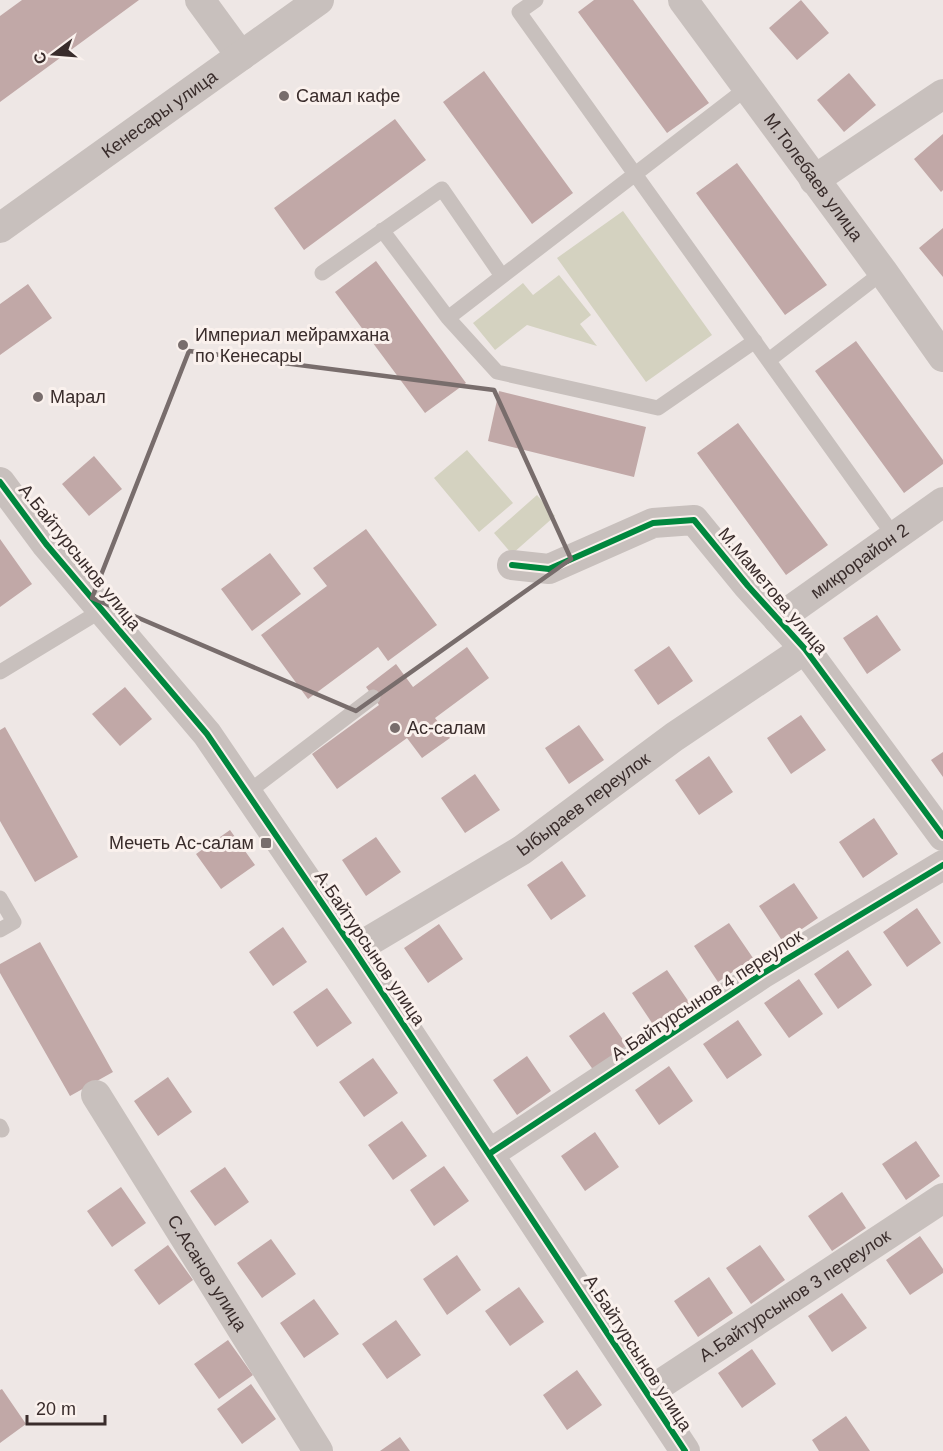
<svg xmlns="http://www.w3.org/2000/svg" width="943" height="1451" viewBox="0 0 943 1451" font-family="Arial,sans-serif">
  <rect width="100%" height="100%" fill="#eee7e5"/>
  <!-- green -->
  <path fill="#d4d2c0" d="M623,211L712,335L646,382L557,258Z
    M559,275L591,315L580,324L597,346L527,325L495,350L473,323L523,283L533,295Z
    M467,450L513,503L479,532L434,478Z
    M537,495L555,516L512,554L494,533Z"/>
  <!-- building -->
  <path fill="#c1a8a7" d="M22,0H139L0,102V16Z
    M594,0H633L709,103L667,133L578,12Z
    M801,0L829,33L797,60L769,28Z
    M484,71L573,193L532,224L443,102Z
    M849,73L876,105L844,132L817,100Z
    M395,119L426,160L304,250L274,208Z
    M943,134V190L941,192L914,159Z
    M737,163L827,285L785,315L696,193Z
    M943,228V277L919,248Z
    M376,261L466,383L425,413L335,292Z
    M28,284L52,318L0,355V304Z
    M856,341L943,460V464L904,493L815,371Z
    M499,391L646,427L634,477L488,441Z
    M738,423L828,545L786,575L697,453Z
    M94,456L122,489L89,516L62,484Z
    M366,529L437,625L388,661L378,647L308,699L261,635L327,586L313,568Z
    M0,539L32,584L0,607Z
    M270,553L301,594L252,631L221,589Z
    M877,615L901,650L867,674L843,638Z
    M669,646L693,681L658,705L634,670Z
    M467,647L489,678L435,718L450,738L422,758L407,738L337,789L312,754L379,705L366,687L396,664L413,687Z
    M125,687L152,719L120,746L92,714Z
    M801,715L826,750L791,774L767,738Z
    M579,725L604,760L569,784L545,748Z
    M5,727L78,857L35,882L0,821V730Z
    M943,752V777L931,760Z
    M709,756L733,792L699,815L675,780Z
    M475,774L500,810L465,833L441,798Z
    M874,818L898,854L863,878L839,842Z
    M230,830L255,865L221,889L196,854Z
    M376,837L401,872L366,896L342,860Z
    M562,861L586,896L551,920L527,885Z
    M794,883L818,918L783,942L759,906Z
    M917,908L941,943L907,967L883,932Z
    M729,923L753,958L718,982L694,946Z
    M439,924L463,959L428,983L404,948Z
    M283,927L307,962L273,986L249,952Z
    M40,942L113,1072L70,1096L0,973V964Z
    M848,950L872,985L838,1009L814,974Z
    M667,970L691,1005L656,1029L632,993Z
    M799,979L823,1014L789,1038L764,1003Z
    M327,988L352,1023L317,1047L293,1012Z
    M604,1012L628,1047L594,1071L569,1036Z
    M738,1020L762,1055L727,1079L703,1044Z
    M527,1056L551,1091L517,1115L493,1080Z
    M373,1058L398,1093L364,1117L339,1082Z
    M669,1066L693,1101L659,1125L635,1090Z
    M168,1077L192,1112L158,1136L134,1101Z
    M402,1121L427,1156L393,1180L368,1145Z
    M595,1132L619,1167L585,1191L561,1156Z
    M916,1141L940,1176L906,1200L882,1164Z
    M444,1166L469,1201L434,1226L410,1190Z
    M225,1167L249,1202L215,1226L190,1191Z
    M121,1187L146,1223L112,1247L87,1211Z
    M842,1192L866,1228L832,1251L808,1216Z
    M920,1236L943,1269V1273L910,1295L886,1260Z
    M271,1239L296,1274L262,1298L237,1263Z
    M168,1245L193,1280L159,1305L134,1270Z
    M760,1245L785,1280L751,1304L726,1268Z
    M457,1255L481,1290L447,1315L423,1279Z
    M709,1277L733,1313L698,1337L674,1301Z
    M519,1287L544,1322L510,1346L485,1311Z
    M842,1293L867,1328L832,1352L808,1316Z
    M314,1299L339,1334L304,1358L280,1323Z
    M396,1320L421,1355L387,1379L362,1344Z
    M228,1340L253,1375L219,1399L194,1364Z
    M752,1349L776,1384L742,1408L718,1373Z
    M577,1370L602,1405L567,1430L543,1395Z
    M251,1384L276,1419L242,1444L217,1409Z
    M2,1389L26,1424L0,1443V1390Z
    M846,1416L870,1451H819L812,1440Z
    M400,1437L410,1451H380Z"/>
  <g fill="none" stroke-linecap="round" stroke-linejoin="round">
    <!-- service -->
    <path stroke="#c8c0bd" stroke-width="15" d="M536,0L519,12L894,536
      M382,230L448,318L497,372L658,408L755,341
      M322,273L442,189L502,276
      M448,318L747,88
      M769,360L883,272
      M0,672L102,610
      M247,793L373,697
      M0,898L14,922L0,930
      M0,1126L2,1130"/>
    <!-- minor -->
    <g stroke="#c8c0bd" stroke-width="30">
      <path d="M200,0L241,56"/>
      <path id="s1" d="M683,0L883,272L943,357"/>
      <path d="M814,180L943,94"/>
      <path id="s2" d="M0,228L319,0"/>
      <path d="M0,482L46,544L207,734L354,950L685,1451"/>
      <path d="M512,565L549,569L653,523L694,520L748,586L805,649L943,836"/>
      <path id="s3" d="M778,619L943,502"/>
      <path id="s4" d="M354,950L522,850L674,737L805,649"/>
      <path id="s5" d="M96,1095L318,1451"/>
      <path d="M489,1154L762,974L943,865"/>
      <path id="s6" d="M647,1393L943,1198"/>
    </g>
    <defs>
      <path id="cycleway" d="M0,482L46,544L207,734L354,950L685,1451
        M512,565L549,569L653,523L694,520L748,586L805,649L943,836
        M489,1154L762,974L943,865"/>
    </defs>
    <!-- cycleway casing -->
    <use href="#cycleway" stroke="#faf1ed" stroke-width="10"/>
    <!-- cycleway -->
    <use href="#cycleway" stroke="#00873e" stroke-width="6"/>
  </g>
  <!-- marked area -->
  <path fill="none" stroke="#786d6c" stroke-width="4.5" stroke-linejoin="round" d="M189,351L494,390L571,559L356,711L92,598Z"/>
  <!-- markers -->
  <g fill="#786d6c" stroke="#faf1ed" stroke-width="2">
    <circle cx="284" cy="96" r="6"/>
    <circle cx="183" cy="345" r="6"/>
    <circle cx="38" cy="397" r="6"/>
    <circle cx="395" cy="728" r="6"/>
    <rect x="260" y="837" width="12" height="12" rx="3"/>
  </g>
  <g text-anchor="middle" stroke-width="6" stroke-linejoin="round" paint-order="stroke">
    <!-- poi labels -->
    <g font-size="18" fill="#392c2b" stroke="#faf1ed" text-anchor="start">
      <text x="296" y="102">Самал кафе</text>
      <text x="195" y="341">Империал мейрамхана<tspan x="195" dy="21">по Кенесары</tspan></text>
      <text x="50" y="403">Марал</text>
      <text x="407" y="734">Ас-салам</text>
      <text x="254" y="849" text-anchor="end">Мечеть Ас-салам</text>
    </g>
    <!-- street labels -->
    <g font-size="18" fill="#392c2b" stroke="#faf1ed">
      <text dy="6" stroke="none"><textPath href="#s2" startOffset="196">Кенесары улица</textPath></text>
      <text dy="6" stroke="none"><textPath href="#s1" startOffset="220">М.Толебаев улица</textPath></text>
      <text transform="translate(80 557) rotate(51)" y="6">А.Байтурсынов улица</text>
      <text dy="6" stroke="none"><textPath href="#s3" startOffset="100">микрорайон 2</textPath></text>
      <text transform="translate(773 591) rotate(50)" y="6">М.Маметова улица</text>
      <text dy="6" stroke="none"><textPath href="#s4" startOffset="272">Ыбыраев переулок</textPath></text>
      <text transform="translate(370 948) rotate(56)" y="6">А.Байтурсынов улица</text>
      <text transform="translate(707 995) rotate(-33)" y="6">А.Байтурсынов 4 переулок</text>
      <text dy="6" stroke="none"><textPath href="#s5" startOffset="210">С.Асанов улица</textPath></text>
      <text dy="6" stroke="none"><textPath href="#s6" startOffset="177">А.Байтурсынов 3 переулок</textPath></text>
      <text transform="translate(638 1353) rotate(57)" y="6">А.Байтурсынов улица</text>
    </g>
  </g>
  <!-- north arrow -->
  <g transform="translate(54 54) rotate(254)" stroke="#faf1ed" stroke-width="4.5" paint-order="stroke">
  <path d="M0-4.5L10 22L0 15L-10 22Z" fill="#392c2b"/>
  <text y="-9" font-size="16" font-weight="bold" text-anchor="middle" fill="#392c2b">С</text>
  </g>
  <!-- scale -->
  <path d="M27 1415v9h78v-9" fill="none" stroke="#392c2b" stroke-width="3"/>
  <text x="36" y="1415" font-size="18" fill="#392c2b" stroke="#faf1ed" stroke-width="4.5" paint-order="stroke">20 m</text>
</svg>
